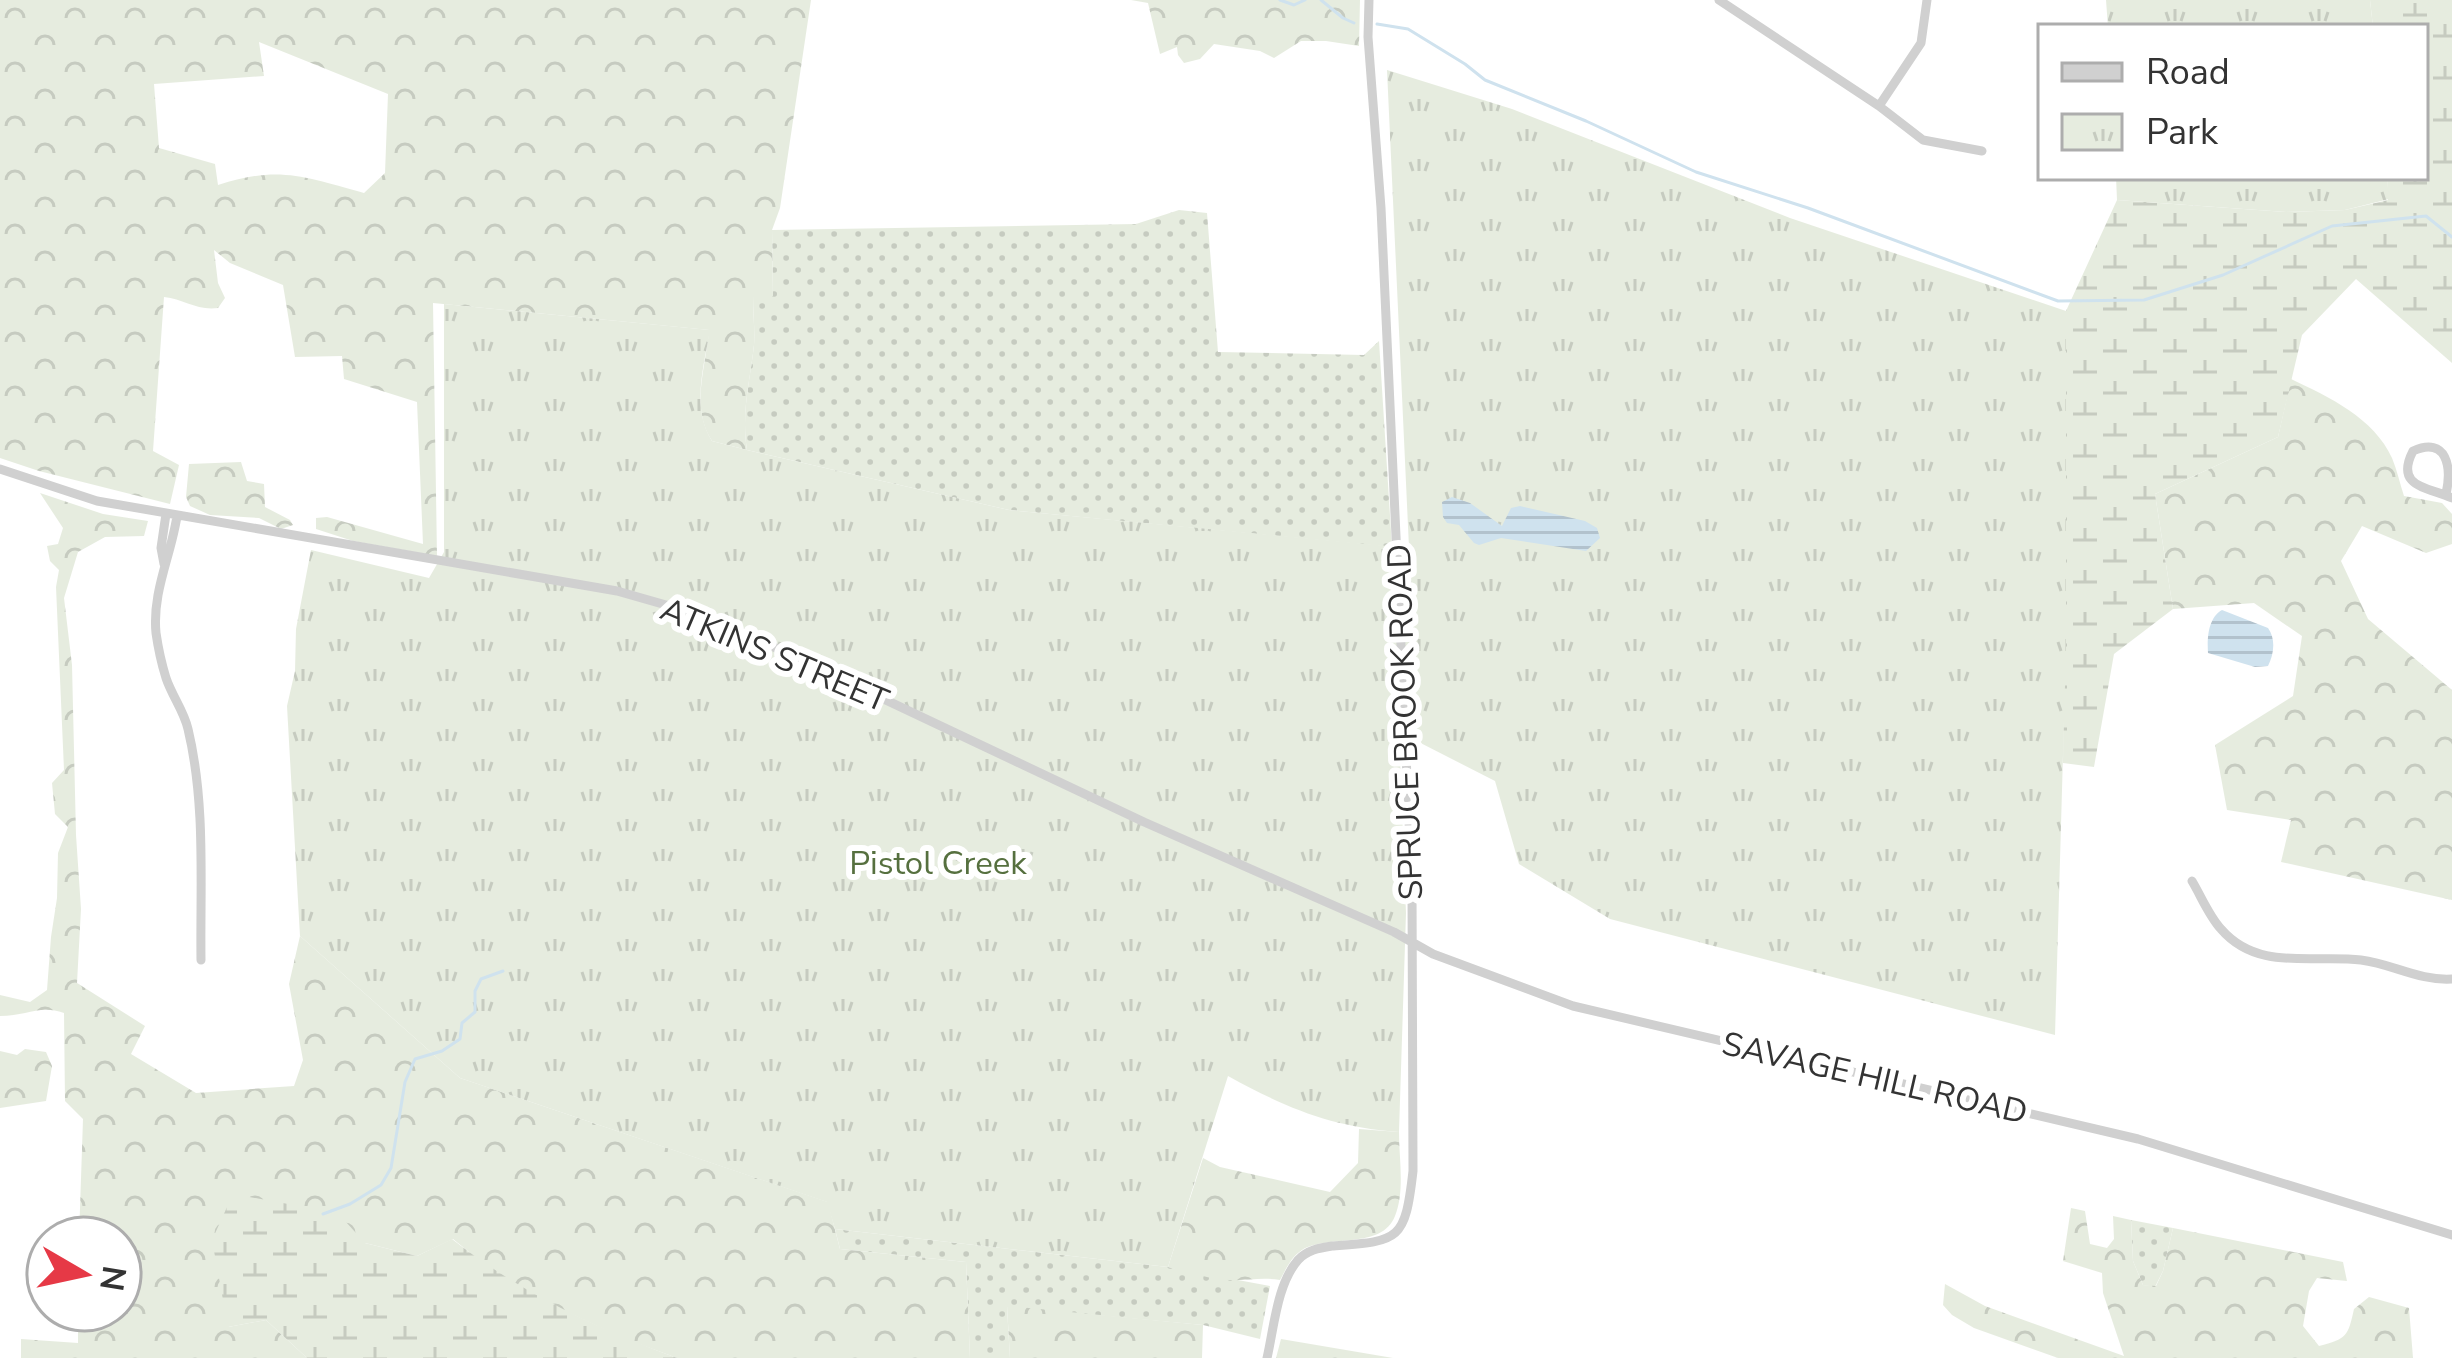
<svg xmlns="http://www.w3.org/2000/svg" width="2452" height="1358" viewBox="0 0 2452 1358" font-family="'Nunito Sans',sans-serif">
  <defs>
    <pattern id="grass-dots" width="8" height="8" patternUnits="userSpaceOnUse" patternTransform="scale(3)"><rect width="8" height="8" fill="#e6ecdf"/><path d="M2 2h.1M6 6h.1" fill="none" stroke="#c6cbc0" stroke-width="1.8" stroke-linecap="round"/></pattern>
    <pattern id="forest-crowns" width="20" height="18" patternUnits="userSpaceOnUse" patternTransform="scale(3)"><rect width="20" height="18" fill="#e6ecdf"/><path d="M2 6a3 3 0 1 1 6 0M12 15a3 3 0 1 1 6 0" fill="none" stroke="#c6cbc0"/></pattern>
    <pattern id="wetland-marsh" width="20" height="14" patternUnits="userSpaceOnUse" patternTransform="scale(3)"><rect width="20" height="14" fill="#e6ecdf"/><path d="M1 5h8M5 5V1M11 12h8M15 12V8" fill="none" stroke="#c6cbc0"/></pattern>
    <pattern id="park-tufts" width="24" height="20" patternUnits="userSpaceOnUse" patternTransform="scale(3)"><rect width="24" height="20" fill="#e6ecdf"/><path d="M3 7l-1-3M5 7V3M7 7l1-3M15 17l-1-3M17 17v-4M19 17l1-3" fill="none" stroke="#c6cbc0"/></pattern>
    <pattern id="water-rules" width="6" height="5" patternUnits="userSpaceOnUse" patternTransform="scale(3)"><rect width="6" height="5" fill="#cfe2ee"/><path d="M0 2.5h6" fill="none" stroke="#b2c2cd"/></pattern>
  </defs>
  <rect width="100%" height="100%" fill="#fff"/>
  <!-- grass -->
  <path fill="url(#grass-dots)" d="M1179,210L1207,213L1218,352L1364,355L1379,341L1392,547L1009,510L747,450C741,413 750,381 754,345C755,329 753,312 753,296L773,295L772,230L1136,224Z
    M2131,1220L2173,1228L2163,1271L2155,1287L2143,1285L2133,1261Z
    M835,1229L1168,1267L1270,1286L1260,1339L1203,1325L1007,1307L1010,1358H970L966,1262L840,1249Z"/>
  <!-- forest -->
  <path fill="url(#forest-crowns)" fill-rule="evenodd" d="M0,0H811L780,208L772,230L773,296L753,297C753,313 755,329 754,345C750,382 741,413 747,450L712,441C690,407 706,367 709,330L433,303L437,556L353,541L316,529V518L327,517L423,544L417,402L344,379L342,356L295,357L283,285L230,263L214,250L218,283L225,298L218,308C197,311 184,299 164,297L153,451L179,465L170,504L39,471L0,458ZM259,42L388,94L385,173L364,193C305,177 279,165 218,185L215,164L159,148L154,84L264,76Z
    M1131,0H1360L1359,46L1326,41H1301L1274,58L1260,51L1214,44L1200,59L1184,63L1178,55L1177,47L1160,54L1148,3Z
    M2291,379C2329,397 2374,418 2392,458C2397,470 2400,484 2404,496L2442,503L2452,514V544L2426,553L2362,526L2341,561L2368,619L2452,690V900L2281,862L2291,820L2227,810L2215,745L2293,696L2302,636L2254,603L2173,609L2155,494L2278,437Z
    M241,462L247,481L264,484L265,507L290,520L293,525L281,529L259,518L210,515L190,506L186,497L189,464Z
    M40,493L103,514L148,521L144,536L105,537L78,552L64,598L72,665L76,835L81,909L77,983L145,1026L131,1054L196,1093L294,1086L303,1060L289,984L300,936L460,1078L828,1202L840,1249L966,1262L970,1358H677L623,1338L535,1297L490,1269L453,1239L417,1256L365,1243L228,1327L266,1320L307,1358H21V1339L78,1343V1310H120V1238H79L83,1119L65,1101L64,1013C40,1004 27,1016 0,1016V995L30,1002L47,990L51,937L57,898L58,853L68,827L55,814L52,783L64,770L56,587L59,570L50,561L47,546L58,544L63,528Z
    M25,1049L46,1052L52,1066L46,1101L0,1108V1051L17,1055Z
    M1359,1129L1399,1132C1399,1159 1405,1191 1395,1216C1382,1250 1328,1234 1302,1250C1291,1257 1286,1269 1280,1280C1260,1277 1248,1281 1229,1280C1208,1279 1188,1272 1168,1267L1203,1158L1220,1167L1330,1192L1358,1163Z
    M2071,1208L2085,1211L2090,1244L2107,1248L2114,1239L2113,1216L2131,1220L2133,1261L2143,1285L2156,1286L2163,1271L2173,1228L2343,1262L2347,1281L2317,1278L2309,1291L2303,1326L2319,1346C2347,1339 2348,1336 2354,1309L2369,1297L2409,1308L2413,1358H2058L1974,1328L1952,1315L1943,1305L1945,1284L1985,1306L2124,1356L2103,1293L2102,1273L2063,1261Z
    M1007,1306L1203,1325L1202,1358H1010Z
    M1281,1339L1393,1358H1276Z"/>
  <!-- wetland -->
  <path fill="url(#wetland-marsh)" d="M2370,0H2452V363L2356,279L2302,335L2278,437L2155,494L2173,609L2114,654L2094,767L2063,763L2066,311L2117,200L2286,212L2345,210L2388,200L2387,177H2425V27H2373Z
    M233,1194L299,1206L346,1222L365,1243L417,1256L452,1239C522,1294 595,1327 677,1358H307L266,1320L228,1327L212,1240Z"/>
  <!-- park -->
  <path fill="url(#park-tufts)" d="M2106,0H2370L2373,27H2108Z
    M1387,70L1512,109L1790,218L2066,311V650L2055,1035L1610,919L1519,864L1495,781L1399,732L1406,913L1399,1132C1332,1127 1286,1108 1228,1076L1168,1267L835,1229L827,1202L460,1078L300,936L287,706L295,671L296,629L311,550L429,578L444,552V304L710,330C704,366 691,408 712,441L747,450L1009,510L1409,548Z
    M2116,177H2387L2389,199L2345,210L2286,212L2117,200Z"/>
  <!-- water -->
  <path fill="url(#water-rules)" d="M1452,497L1470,503L1502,526L1511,508L1520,506L1585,521L1597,528L1600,538L1586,551L1501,538L1479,545L1474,543L1459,525L1447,523L1443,517L1442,502Z
    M2222,610L2268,628C2276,639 2274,654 2268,666L2255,667L2208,653C2207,638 2208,618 2222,610Z"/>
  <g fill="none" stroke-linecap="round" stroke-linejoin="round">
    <!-- stream -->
    <path stroke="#cfe2ee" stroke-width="3" d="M1280,0L1294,5L1305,0
      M1321,0L1343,18L1354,23
      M1377,24L1408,29L1465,64L1485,80L1586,121L1696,172L1808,208L2058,301L2144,300L2223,275L2332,226L2426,216L2452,237
      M323,1214L350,1204L381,1185L391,1168L405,1082L415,1059L442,1051L460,1039L462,1023L475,1012V991L481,979L503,971"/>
    <!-- street -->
    <path stroke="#d0d0d0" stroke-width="9" d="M1719,0L1879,106L1923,140L1982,151
      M1879,106L1921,43L1927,0
      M0,469L97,501L617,591L687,611L746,634L1144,822L1394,932L1433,954L1573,1006L2138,1139L2452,1235
      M2446,494C2452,467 2447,436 2413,451C2394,488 2429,487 2452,498
      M177,516C171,556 152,592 156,633C158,647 162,665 166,678C172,696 184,711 188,729C206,804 200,884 201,960
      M164,564L161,548L166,514
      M2192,881C2201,896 2209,916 2221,929C2258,972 2313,954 2361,960C2393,964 2419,981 2452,979
      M1267,1358C1274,1328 1277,1284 1298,1260C1307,1250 1319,1248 1332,1246C1399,1241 1405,1242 1413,1171L1412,887L1381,208L1368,37L1369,0"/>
  </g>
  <g text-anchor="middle" stroke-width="12" stroke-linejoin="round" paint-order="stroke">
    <!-- street labels -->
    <g font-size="33" fill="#333" stroke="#fff">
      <text transform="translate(775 654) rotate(23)" y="12">ATKINS STREET</text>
      <text transform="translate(1404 722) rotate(-92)" y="12">SPRUCE BROOK ROAD</text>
      <text transform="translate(1875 1077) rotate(13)" y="12">SAVAGE HILL ROAD</text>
    </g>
    <!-- park labels -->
    <g font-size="33" fill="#56703f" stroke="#fff">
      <text x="938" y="874">Pistol Creek</text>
    </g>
  </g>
  <!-- legend -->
  <rect x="2038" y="24" width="390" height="156" fill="#ffffff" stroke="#adadad" stroke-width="3"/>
  <rect x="2062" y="63" width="60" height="18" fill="#d0d0d0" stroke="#adadad" stroke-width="3"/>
  <text x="2146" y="84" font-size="36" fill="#333333">Road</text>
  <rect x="2062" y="114" width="60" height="36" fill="url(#park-tufts)" stroke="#adadad" stroke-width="3"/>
  <text x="2146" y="144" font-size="36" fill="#333333">Park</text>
  <!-- north arrow -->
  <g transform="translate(84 1274) rotate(99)"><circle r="57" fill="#ffffff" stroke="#adadad" stroke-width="3"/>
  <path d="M0-9L21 45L0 30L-21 45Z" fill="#e63946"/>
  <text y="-18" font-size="33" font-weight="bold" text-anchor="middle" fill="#333333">N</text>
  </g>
</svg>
